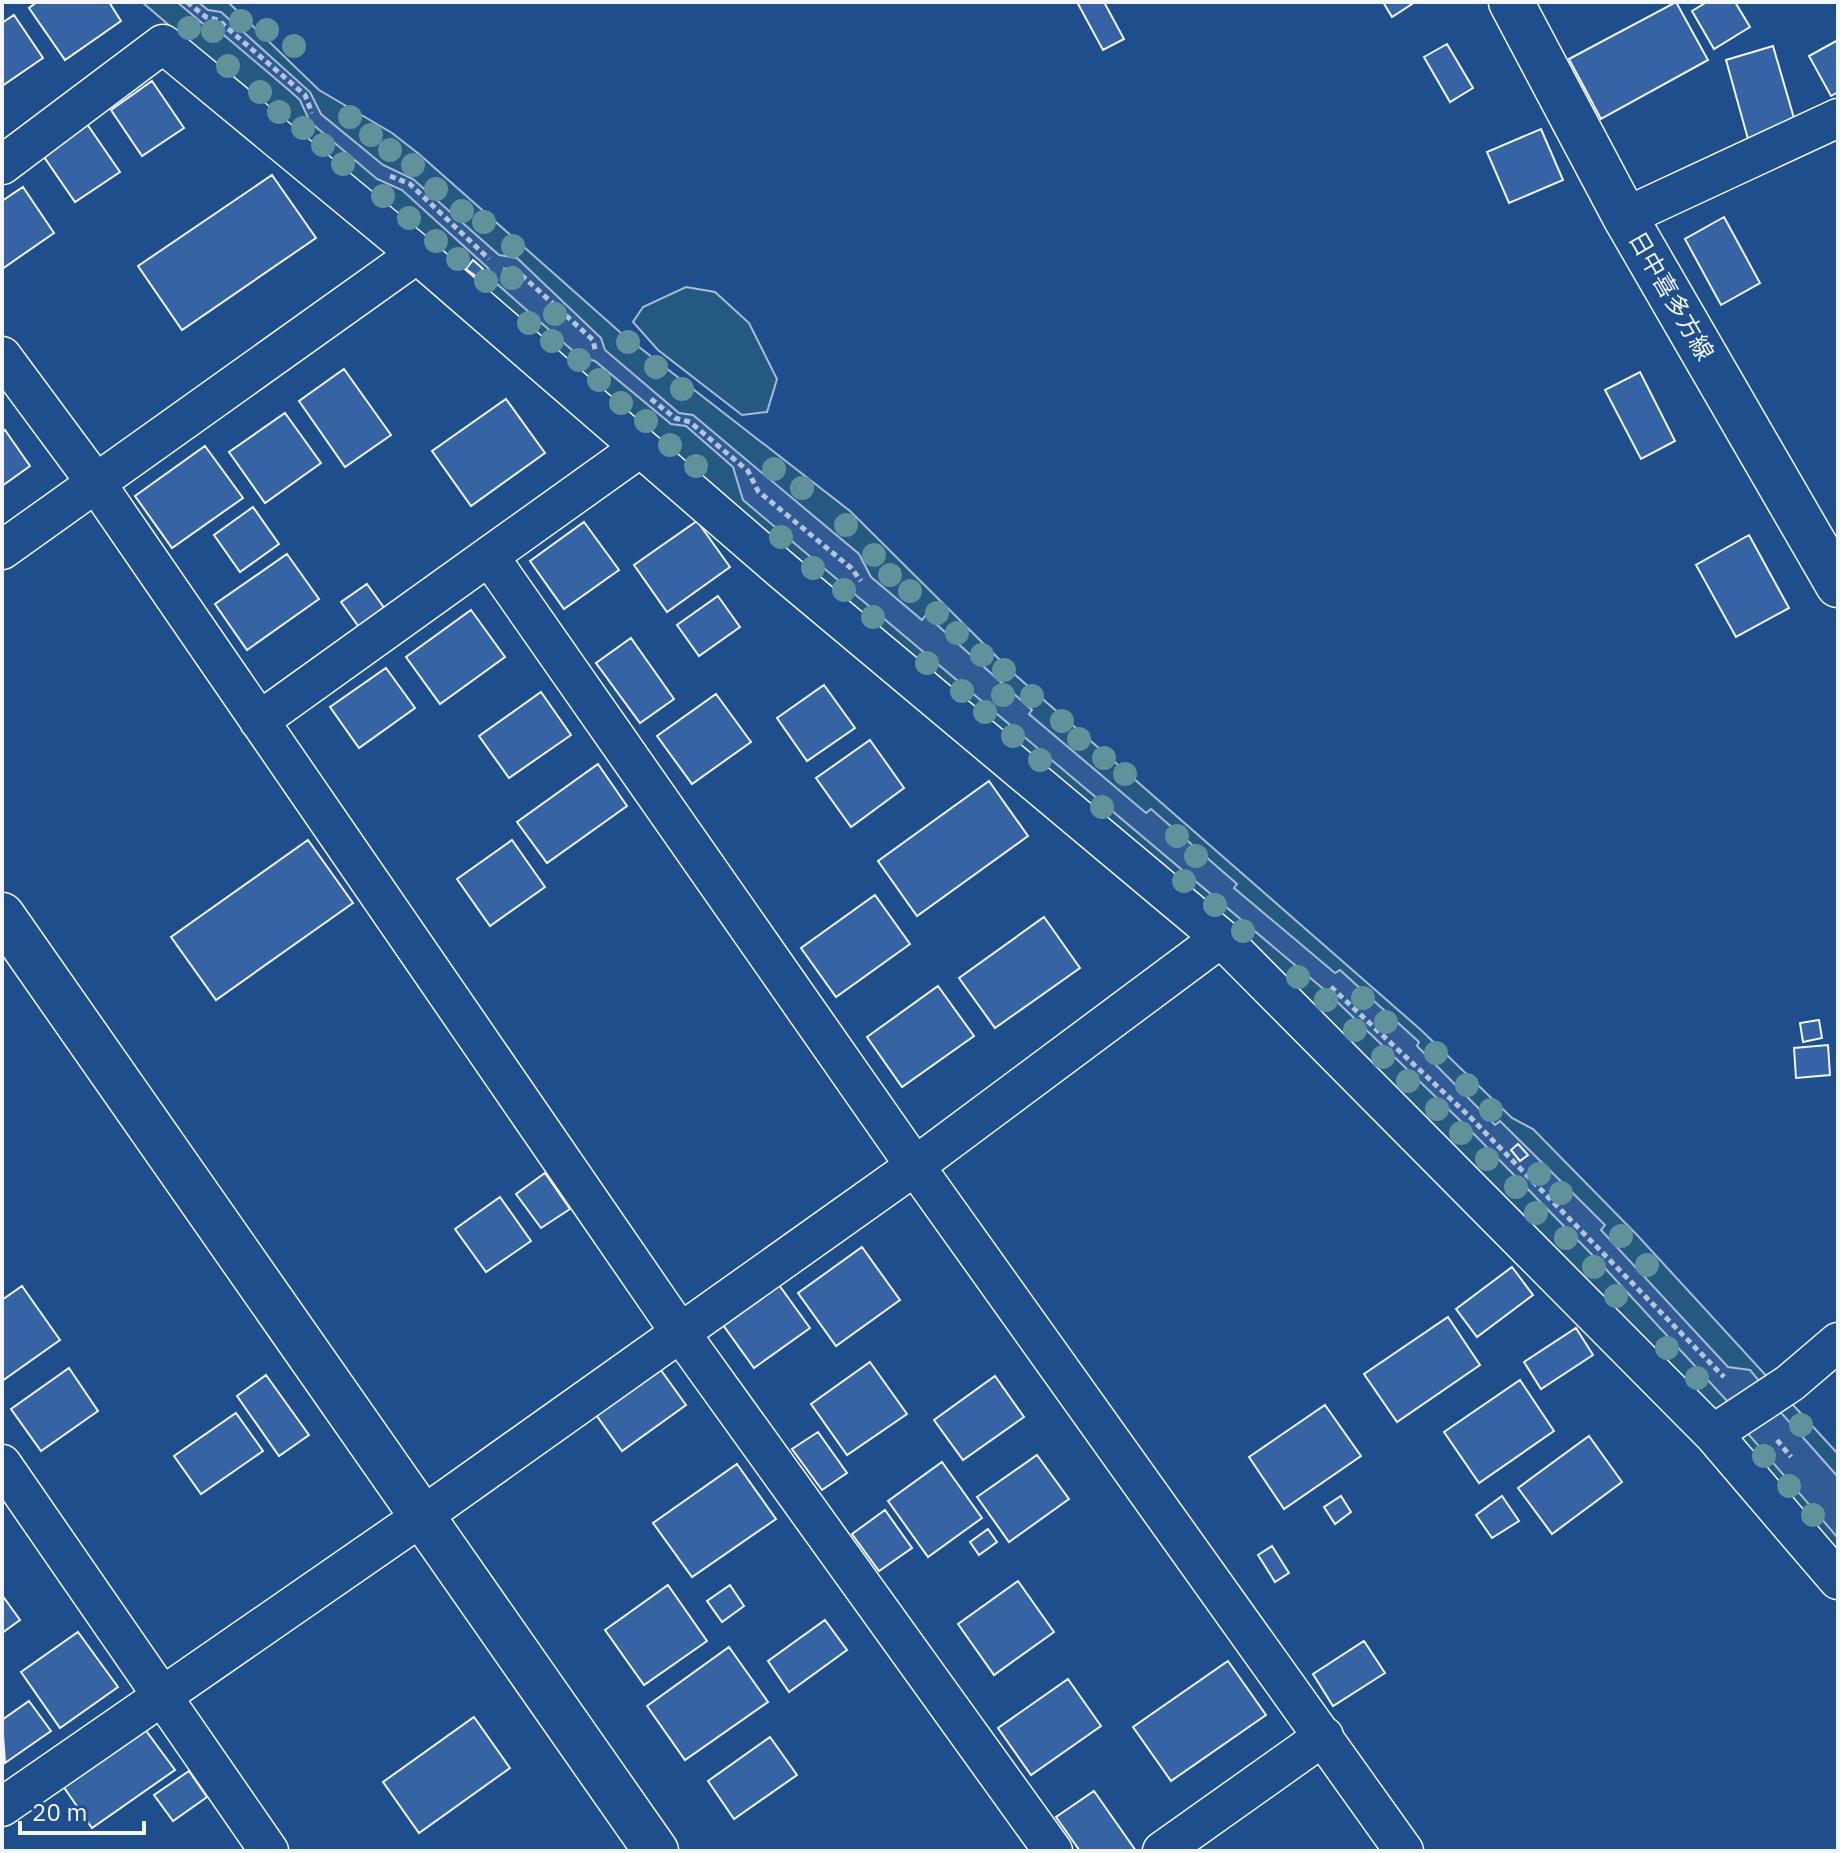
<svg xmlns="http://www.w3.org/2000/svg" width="1840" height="1853" viewBox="0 0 1840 1853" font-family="'IBM Plex Sans','Noto Sans JP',sans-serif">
  <rect width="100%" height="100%" fill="#1f4e8c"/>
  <!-- green -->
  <path fill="#245a82" stroke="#a8bbd7" stroke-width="2" d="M142,2H228L319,90L392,133L419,154L621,333L850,511L1013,673L1421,1030L1512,1118L1533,1129L1638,1236L1838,1454V1563L1296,994Z
    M686,287L715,292L749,323L777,379L767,412L742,415L658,350L633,322L643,307Z"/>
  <!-- parking -->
  <path fill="#305b95" stroke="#a8bbd7" stroke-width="2" d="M177,2H198L208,10L221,12L310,92L321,114L383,165L413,179L499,255L517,258L601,338L605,350L679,413L693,415L859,554L871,577L922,620L926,615L1032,710L1029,714L1146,813L1151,809L1237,884L1234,888L1335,973L1340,970L1419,1042L1417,1046L1495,1125L1500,1121L1605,1225L1601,1230L1728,1367L1750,1370L1760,1382L1728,1402L1603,1266L1471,1131L1327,992L743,500L733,467L686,426L671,424L595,361L580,357L496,283L488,268L402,190L377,179L310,122L300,100L290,91L212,25L208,28Z
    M1776,1407L1838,1477V1538L1744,1429Z"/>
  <!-- building -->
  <path fill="#3563a3" stroke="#f2f6ff" stroke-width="2" d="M37,2H109L121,21L65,60L29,8Z
    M1077,2H1104L1124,39L1103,50Z
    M1383,2H1415L1392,17Z
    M1676,2L1708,60L1601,119L1569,59Z
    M1707,2H1735L1750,27L1714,49L1692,11Z
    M14,15L43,58L2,86V23Z
    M1838,40V92L1831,96L1809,56Z
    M1447,44L1473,88L1450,102L1424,57Z
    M1773,46L1796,125L1748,139L1726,60Z
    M152,81L184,128L142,156L111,110Z
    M87,124L120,172L75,202L42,154Z
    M1541,129L1563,180L1509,203L1487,152Z
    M272,175L316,238L182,330L138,266Z
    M23,187L54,233L2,269V201Z
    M1724,217L1760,283L1721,305L1685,239Z
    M473,260L483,269L477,277L466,269Z
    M344,369L391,435L345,467L299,401Z
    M1640,372L1675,441L1641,459L1605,390Z
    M506,399L545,453L471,506L432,451Z
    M285,413L321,463L265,503L229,452Z
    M5,430L30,466L2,486V432Z
    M205,446L243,498L172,548L135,496Z
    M253,507L279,544L240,572L214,535Z
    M697,521L730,567L667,612L634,565Z
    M584,522L619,570L564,609L530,561Z
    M1749,535L1789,608L1736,637L1696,565Z
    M287,554L319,599L247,650L215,604Z
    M367,584L385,609L359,627L341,602Z
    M718,596L740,627L699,656L677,625Z
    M471,610L505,657L440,704L406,657Z
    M631,638L674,699L640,723L596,663Z
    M386,668L415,708L359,748L330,707Z
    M824,685L855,728L807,761L777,718Z
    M541,692L571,735L509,778L479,736Z
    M716,694L751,742L692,784L657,736Z
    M870,740L904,788L851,827L816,778Z
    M598,764L627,806L547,863L517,822Z
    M989,781L1028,836L917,916L878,861Z
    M308,840L353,903L216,1000L171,937Z
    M512,840L545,887L490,926L457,879Z
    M875,895L910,944L836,997L801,948Z
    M1044,917L1080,968L995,1028L959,978Z
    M938,986L974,1036L902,1087L867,1037Z
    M1819,1020L1822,1038L1803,1042L1800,1023Z
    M1828,1045L1830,1075L1796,1078L1794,1048Z
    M1518,1144L1528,1155L1520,1161L1511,1150Z
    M545,1173L570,1209L541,1228L516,1194Z
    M500,1197L531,1241L486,1272L455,1229Z
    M862,1247L900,1300L836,1346L798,1293Z
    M1512,1267L1533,1295L1477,1337L1456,1309Z
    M779,1285L810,1328L754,1368L723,1325Z
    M22,1286L60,1340L2,1381V1300Z
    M1448,1317L1480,1365L1397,1422L1364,1374Z
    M1576,1328L1593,1355L1541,1389L1524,1362Z
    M870,1362L907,1414L847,1455L811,1404Z
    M658,1366L686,1405L622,1451L594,1412Z
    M69,1368L98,1411L41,1451L11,1409Z
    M266,1375L309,1435L279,1456L237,1396Z
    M995,1376L1024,1417L963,1460L934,1420Z
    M1520,1380L1554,1431L1479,1483L1444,1432Z
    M1325,1405L1361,1456L1284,1509L1249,1457Z
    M236,1413L263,1451L201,1494L174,1456Z
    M818,1432L847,1473L822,1490L792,1449Z
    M1589,1436L1622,1482L1552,1534L1518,1488Z
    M1037,1455L1069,1499L1009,1542L977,1497Z
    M942,1462L982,1518L928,1557L888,1501Z
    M737,1464L776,1519L692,1577L653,1523Z
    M1341,1496L1351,1512L1335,1524L1324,1507Z
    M1502,1496L1519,1521L1492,1538L1476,1515Z
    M885,1510L912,1548L879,1571L852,1534Z
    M988,1529L997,1542L979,1555L970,1542Z
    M1272,1546L1289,1573L1275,1582L1258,1555Z
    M1018,1581L1054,1632L994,1675L958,1624Z
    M668,1585L707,1641L644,1685L605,1630Z
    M730,1585L744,1606L722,1622L707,1601Z
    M2,1595L20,1620L2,1633Z
    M825,1620L847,1650L789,1692L768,1661Z
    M78,1632L118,1687L60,1728L21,1672Z
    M1364,1641L1385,1673L1333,1706L1313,1674Z
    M729,1647L768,1702L685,1760L647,1706Z
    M1228,1661L1266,1715L1171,1781L1133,1727Z
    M1068,1679L1101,1726L1031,1775L998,1728Z
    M29,1701L51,1731L5,1763L2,1720Z
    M474,1717L510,1768L419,1833L383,1782Z
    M144,1728L175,1770L92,1828L63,1786Z
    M770,1737L797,1775L734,1819L708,1781Z
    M189,1771L207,1797L173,1821L154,1795Z
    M1094,1791L1136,1851H1080L1056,1817Z"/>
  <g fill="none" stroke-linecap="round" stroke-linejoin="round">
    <defs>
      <path id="minor" d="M2,165L163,44L417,254L784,572L1221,938L1713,1434L1838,1580
        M1625,217L1838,118
        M2,356L96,483L679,1331L1053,1851
        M2,550L417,254
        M489,556L640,448
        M259,721L489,556L915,1166L1404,1851
        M1713,1434L1790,1383L1838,1342
        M2,1464L269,1851
        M2,1807L421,1517L915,1166L1221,938
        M1162,1851L1324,1736"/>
      <path id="tertiary" d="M2,915L656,1851"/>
      <path id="secondary" d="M1511,2L1625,217L1838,585"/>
    </defs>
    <!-- minor casing -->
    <use href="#minor" stroke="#f2f6ff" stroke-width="41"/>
    <!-- tertiary casing -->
    <use href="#tertiary" stroke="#f2f6ff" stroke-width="47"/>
    <!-- secondary casing -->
    <use href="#secondary" stroke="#f2f6ff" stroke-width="47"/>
    <!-- path -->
    <path stroke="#b3c4dc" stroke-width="5" stroke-dasharray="6 4" stroke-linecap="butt" d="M187,2L206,17L218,20L305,95L312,113
      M390,176L410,184L489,259
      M503,270L517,271L593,340L596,353
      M651,399L675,418L690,422L748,471L758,491L851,568L861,581
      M1331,987L1469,1116L1724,1377
      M1777,1440L1791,1457"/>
    <!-- minor -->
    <use href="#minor" stroke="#1f4e8c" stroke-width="38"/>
    <!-- tertiary -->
    <use href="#tertiary" stroke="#1f4e8c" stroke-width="44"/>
    <!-- secondary -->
    <use href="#secondary" stroke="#1f4e8c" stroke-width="44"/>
  </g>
  <!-- trees -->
  <g fill="#61919a">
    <circle cx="241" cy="21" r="12"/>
    <circle cx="189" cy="28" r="12"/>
    <circle cx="267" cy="30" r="12"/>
    <circle cx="213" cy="31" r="12"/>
    <circle cx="294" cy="46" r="12"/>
    <circle cx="228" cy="66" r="12"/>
    <circle cx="260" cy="92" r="12"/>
    <circle cx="279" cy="112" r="12"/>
    <circle cx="350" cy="117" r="12"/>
    <circle cx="303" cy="128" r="12"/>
    <circle cx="371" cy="135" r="12"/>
    <circle cx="323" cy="145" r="12"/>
    <circle cx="390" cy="150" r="12"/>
    <circle cx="343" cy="164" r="12"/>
    <circle cx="413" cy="165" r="12"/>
    <circle cx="436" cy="189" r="12"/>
    <circle cx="383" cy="196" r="12"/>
    <circle cx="462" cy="211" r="12"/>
    <circle cx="409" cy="218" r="12"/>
    <circle cx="484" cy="222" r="12"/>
    <circle cx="436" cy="241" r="12"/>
    <circle cx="513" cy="246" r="12"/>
    <circle cx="458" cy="259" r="12"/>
    <circle cx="512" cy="278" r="12"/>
    <circle cx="486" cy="281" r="12"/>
    <circle cx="555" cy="314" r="12"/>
    <circle cx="529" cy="323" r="12"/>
    <circle cx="552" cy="341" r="12"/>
    <circle cx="628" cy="342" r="12"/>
    <circle cx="579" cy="360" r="12"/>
    <circle cx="656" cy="367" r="12"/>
    <circle cx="599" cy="380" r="12"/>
    <circle cx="682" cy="389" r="12"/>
    <circle cx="621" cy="403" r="12"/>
    <circle cx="646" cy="421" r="12"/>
    <circle cx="670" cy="445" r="12"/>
    <circle cx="696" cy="466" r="12"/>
    <circle cx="774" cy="469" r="12"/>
    <circle cx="802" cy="488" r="12"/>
    <circle cx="846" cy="525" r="12"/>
    <circle cx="781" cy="537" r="12"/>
    <circle cx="874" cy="555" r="12"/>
    <circle cx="813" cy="568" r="12"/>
    <circle cx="890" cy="575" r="12"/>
    <circle cx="844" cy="590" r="12"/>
    <circle cx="910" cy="591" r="12"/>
    <circle cx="937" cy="613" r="12"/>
    <circle cx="873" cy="617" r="12"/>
    <circle cx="957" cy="633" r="12"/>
    <circle cx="982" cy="655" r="12"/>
    <circle cx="927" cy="663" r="12"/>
    <circle cx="1004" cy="670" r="12"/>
    <circle cx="962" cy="691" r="12"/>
    <circle cx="1003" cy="695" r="12"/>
    <circle cx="1032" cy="696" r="12"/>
    <circle cx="985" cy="712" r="12"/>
    <circle cx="1062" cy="721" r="12"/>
    <circle cx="1013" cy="736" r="12"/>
    <circle cx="1079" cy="739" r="12"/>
    <circle cx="1104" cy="758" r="12"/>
    <circle cx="1040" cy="760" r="12"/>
    <circle cx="1125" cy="774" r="12"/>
    <circle cx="1102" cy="807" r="12"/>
    <circle cx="1177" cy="836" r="12"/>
    <circle cx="1196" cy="856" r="12"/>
    <circle cx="1184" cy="881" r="12"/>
    <circle cx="1215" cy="905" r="12"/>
    <circle cx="1243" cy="931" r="12"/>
    <circle cx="1298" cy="977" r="12"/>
    <circle cx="1363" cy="998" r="12"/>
    <circle cx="1326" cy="1000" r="12"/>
    <circle cx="1386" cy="1022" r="12"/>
    <circle cx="1355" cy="1030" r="12"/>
    <circle cx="1436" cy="1053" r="12"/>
    <circle cx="1383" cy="1057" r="12"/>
    <circle cx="1408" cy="1081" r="12"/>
    <circle cx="1467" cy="1085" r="12"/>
    <circle cx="1437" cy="1109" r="12"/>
    <circle cx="1491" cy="1110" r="12"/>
    <circle cx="1461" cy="1133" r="12"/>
    <circle cx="1487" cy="1159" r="12"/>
    <circle cx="1539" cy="1174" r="12"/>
    <circle cx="1516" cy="1187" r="12"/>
    <circle cx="1561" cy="1193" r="12"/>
    <circle cx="1536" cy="1213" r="12"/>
    <circle cx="1621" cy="1236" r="12"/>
    <circle cx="1566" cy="1238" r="12"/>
    <circle cx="1647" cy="1265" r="12"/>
    <circle cx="1594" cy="1267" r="12"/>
    <circle cx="1616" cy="1296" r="12"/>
    <circle cx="1667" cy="1348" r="12"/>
    <circle cx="1697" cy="1378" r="12"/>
    <circle cx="1801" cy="1425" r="12"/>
    <circle cx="1764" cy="1456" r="12"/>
    <circle cx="1789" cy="1486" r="12"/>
    <circle cx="1813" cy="1515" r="12"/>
  </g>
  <g text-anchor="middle" stroke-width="6" stroke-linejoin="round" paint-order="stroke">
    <!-- street labels -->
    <g font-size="24" fill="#f2f6ff" stroke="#1f4e8c">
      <text transform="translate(1671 296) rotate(60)" y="8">日中喜多方線</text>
    </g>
  </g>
  <!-- border -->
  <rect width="1840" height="1853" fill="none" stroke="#f2f6ff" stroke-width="8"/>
  <!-- scale -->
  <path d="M20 1821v12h124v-12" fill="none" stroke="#f2f6ff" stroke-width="4"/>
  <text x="32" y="1821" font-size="24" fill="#f2f6ff" stroke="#1f4e8c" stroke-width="6" paint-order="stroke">20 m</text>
</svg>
